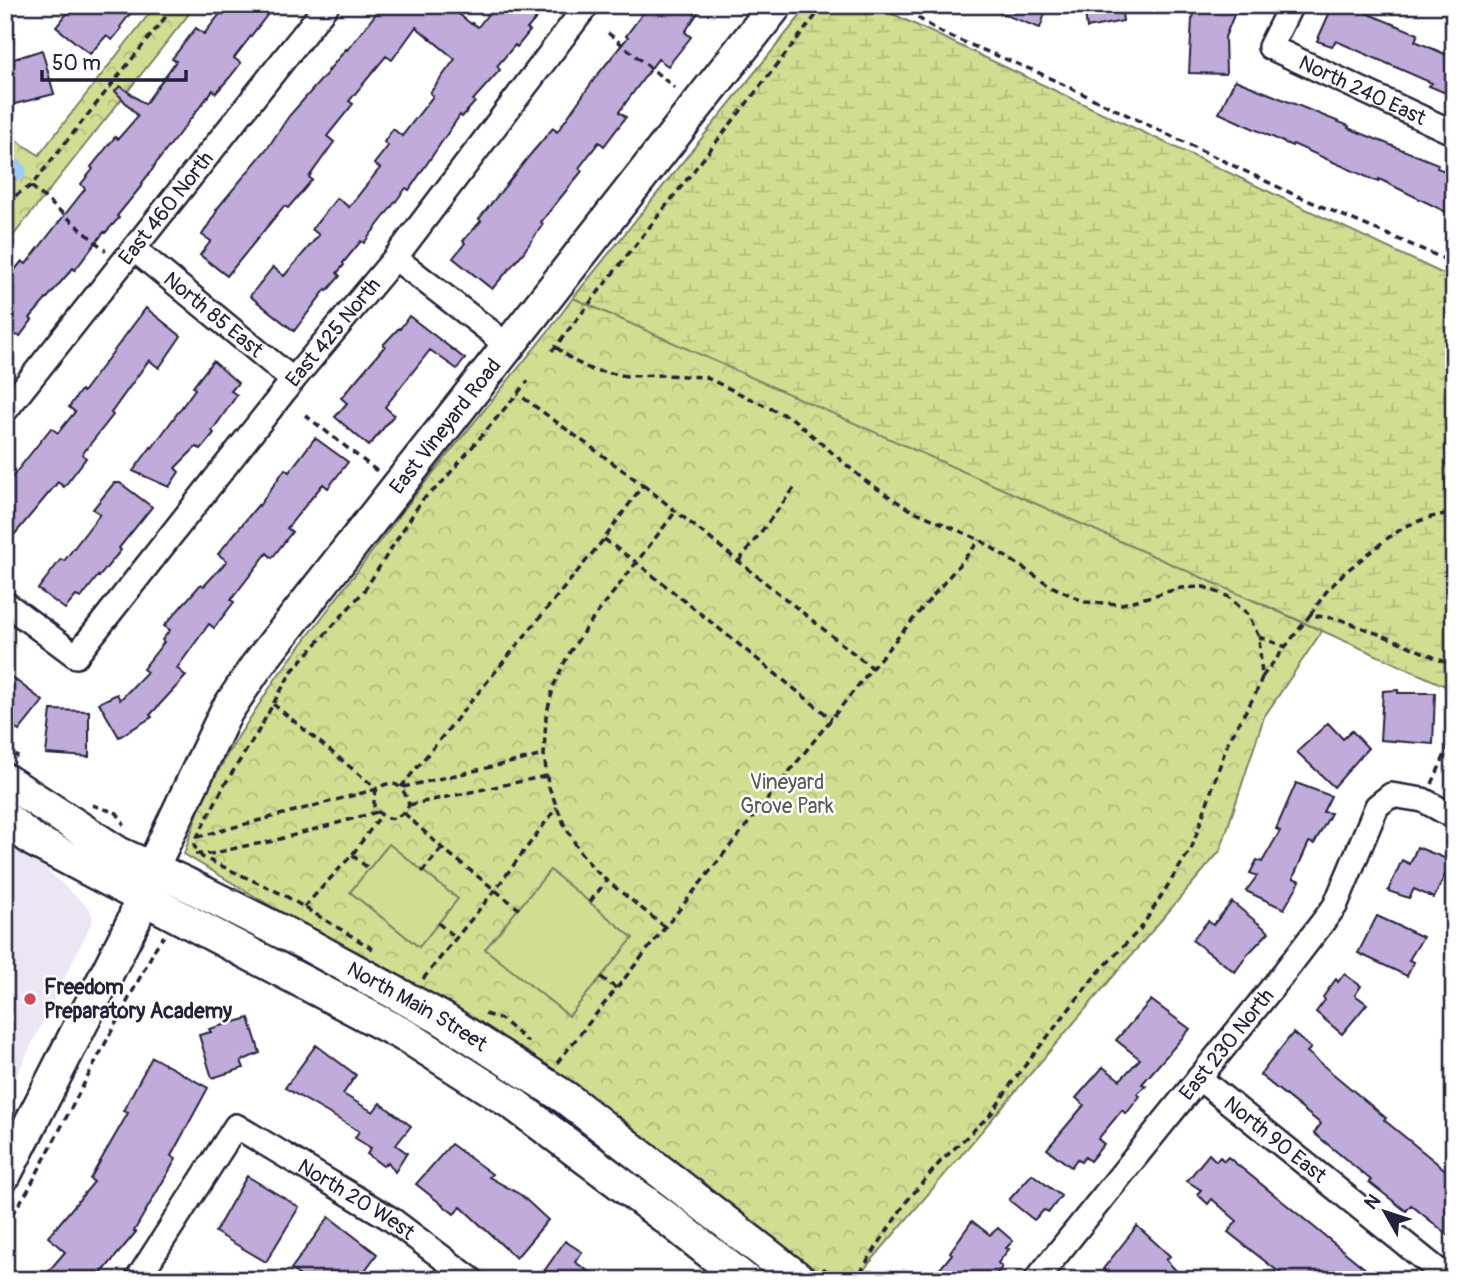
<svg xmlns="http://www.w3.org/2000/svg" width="1459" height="1285" viewBox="0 0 1459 1285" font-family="Pangolin,sans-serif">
  <defs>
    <pattern id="wetland-marsh" width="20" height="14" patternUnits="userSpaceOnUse" patternTransform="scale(1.75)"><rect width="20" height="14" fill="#d1dd91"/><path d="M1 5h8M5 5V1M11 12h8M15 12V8" fill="none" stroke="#b3bd7e"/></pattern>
    <pattern id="park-crowns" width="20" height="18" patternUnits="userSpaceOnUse" patternTransform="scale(1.75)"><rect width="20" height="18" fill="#d1dd91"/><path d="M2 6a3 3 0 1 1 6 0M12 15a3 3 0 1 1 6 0" fill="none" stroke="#b3bd7e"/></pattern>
  </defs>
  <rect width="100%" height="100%" fill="#fff"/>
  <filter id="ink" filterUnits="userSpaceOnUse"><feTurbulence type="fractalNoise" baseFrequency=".0143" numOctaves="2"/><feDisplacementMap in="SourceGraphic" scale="14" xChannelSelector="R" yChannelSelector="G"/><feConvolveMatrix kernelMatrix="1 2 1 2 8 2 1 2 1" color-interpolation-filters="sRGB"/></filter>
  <g filter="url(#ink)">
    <!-- built -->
    <path fill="#ece6f4" d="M5,832L90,909L93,920L5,1099Z"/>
    <!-- wetland -->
    <path fill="url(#wetland-marsh)" stroke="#7a8066" stroke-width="2" d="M809,5H874L1454,279V690L1258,602L1204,588L573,298Z"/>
    <!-- park -->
    <path fill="url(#park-crowns)" stroke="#7a8066" stroke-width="2" d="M156,5H196L5,246V133L39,155Z
      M573,298L1322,631L1264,717L1220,851L855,1280H835L756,1233L321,936L184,854L201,803L229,751L276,678L415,495L550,329Z"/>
    <!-- pitch -->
    <path fill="#d1dd91" stroke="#7a8066" stroke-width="2" d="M389,844L458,899L419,947L350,892Z
      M550,870L633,938L569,1016L485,949Z"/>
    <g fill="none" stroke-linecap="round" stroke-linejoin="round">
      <!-- canal -->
      <path stroke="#9ecbf8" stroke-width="21" d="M5,163L16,171"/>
    </g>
    <!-- building -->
    <path fill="#c1abda" stroke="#22223b" stroke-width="2" d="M74,5H137L120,27L121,29L112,40L106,36L90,54L56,27Z
      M227,5H275L234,58L241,63L230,77L216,93L213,90L154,166H155L142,183L143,184L117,216L119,218L105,233L104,232L75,270L73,268L30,318L32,320L20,336L16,335L5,348V282L22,261L26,264L85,189L81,184L93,169L91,167L115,137L118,139L138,116L115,91L120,86L145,104L176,61L172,59L196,28L204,34Z
      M383,5H448L471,24L472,23L478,27L495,5H526L539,15L527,29L530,31L517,47L515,45L497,66L500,70L473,100L475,102L462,117L460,115L409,190L406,188L364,243L361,241L343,263L344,265L337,273L340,276L327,291L326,289L294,331L250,296L273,267L284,276L319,235L312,229L337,198L349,207L380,168L374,164L388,146L384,142L393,129L402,136L433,96L430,93L455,59L416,27L392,60L386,56L349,101L353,104L327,136L334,142L309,177L312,180L288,208L284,206L227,276L200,255L211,241L202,235L217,211L216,210L269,146L289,116L329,71H328L346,49L347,50Z
      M649,5H703L685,32L691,37L668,66L658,59L619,112L626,117L604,146L599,142L579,168L582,171L541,222L543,224L523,253L492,289L453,258L465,243L463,241L481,221L479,219L530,155L553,128L557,132L595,78L628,37L626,36Z
      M984,5H1048L1040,28L984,7Z
      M1084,5H1121L1123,21L1087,28Z
      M1199,5H1238L1225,37L1226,74L1189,73L1192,19Z
      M1333,5H1370L1366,13L1418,34L1415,41L1454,58V80L1448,94L1429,86L1432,83L1336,41L1332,46L1317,41Z
      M42,50L54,94L7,106L5,98V66L14,64V59Z
      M1235,80L1349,126L1348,128L1438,164L1437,168L1453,174L1454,172V216L1379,179L1378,182L1293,144L1292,146L1219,113Z
      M146,308L181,336L159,368L149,360L111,413L113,415L84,452L83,455L86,458L64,487L58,482L5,546V486L51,428L58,433L75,412L69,407L81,390L83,392Z
      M409,316L465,359L457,369L430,350L385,407L394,415L369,446L335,417L347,403L341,398L385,346L383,345L399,328L400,329Z
      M213,361L238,383L231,391L237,395L212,431L214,433L201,449L196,447L175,468L179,472L169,487L133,471L151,447L152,448L195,389L193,387Z
      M315,438L348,462L328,488L323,484L287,528L292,532L272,558L267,553L231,600L234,602L214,628L209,624L177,668L186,676L150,715L152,717L119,737L99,703L117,694L120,700L147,672L143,669L164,642L162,640L170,630L164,626L201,584L204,586L227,561L218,554L258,505L259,506L285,469L289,472Z
      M114,483H120L152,507L119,548L121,550L99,577L98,576L81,598L76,596L65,609L38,589L61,559L64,561L100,514L93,509Z
      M5,672L43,701L19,731L5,719Z
      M1398,690V693H1435L1433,744L1380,740L1383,691Z
      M51,710L89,711V757L46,754Z
      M1328,723L1343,739L1352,731L1368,748L1334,787L1297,752Z
      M1296,783L1331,796L1323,812L1331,813L1314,844L1309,842L1293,878L1300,881L1284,909L1246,891L1257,876L1250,873L1257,860L1262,862L1280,831L1276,829Z
      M1417,847L1452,861L1434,898L1414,889L1409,898L1388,891L1402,860L1410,864Z
      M1232,902L1269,932L1248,954L1235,972L1192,940L1208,921L1213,925Z
      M1377,916L1423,937L1409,960L1414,962L1407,976L1358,953Z
      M1344,974L1361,986L1355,995L1367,1004L1342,1034L1316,1012L1325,1000L1323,997L1336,979L1338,982Z
      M1151,1000L1190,1029L1142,1084L1146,1086L1137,1094L1140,1096L1126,1114L1122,1110L1098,1139L1104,1144L1090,1161L1085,1157L1081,1162L1077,1159L1071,1167L1047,1149L1084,1105L1076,1098L1103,1067L1120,1080L1140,1059L1116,1040Z
      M249,1018L260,1053L241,1061L244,1068L212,1078L199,1035L211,1032L209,1029Z
      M1293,1033L1311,1048L1307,1052L1386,1118L1384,1120L1454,1177V1240L1411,1205L1406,1211L1369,1182L1371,1180L1314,1133L1321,1124L1260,1075Z
      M316,1045L356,1075L343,1094L373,1112L380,1103L411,1126L396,1145L407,1153L395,1172L388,1162L383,1166L367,1154L371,1148L355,1138L359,1131L285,1088Z
      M152,1057L208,1088L171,1156L176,1159L134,1231L136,1232L96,1280H41L65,1252L48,1237L94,1182L90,1179L128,1113L123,1111Z
      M451,1144L492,1174L489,1177L521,1195L548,1220L516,1258L461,1207L454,1214L416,1184Z
      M1209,1154L1216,1161L1220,1157L1224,1161L1228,1157L1379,1280H1289L1228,1232L1237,1221L1212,1199L1208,1204L1197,1194L1201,1190L1187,1181Z
      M1032,1174L1061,1196L1049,1212L1044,1210L1034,1220L1009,1200Z
      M247,1176L299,1207L266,1262L215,1232Z
      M329,1217L377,1254L358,1280H305L291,1269Z
      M972,1221L990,1235L998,1228L1013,1241L1006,1248L1009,1249L998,1263L1002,1267L992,1280H931L952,1254L950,1252Z
      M1137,1226L1170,1256L1166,1260L1185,1280H1118L1103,1269Z
      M565,1241L582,1252L575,1262L601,1280H538Z"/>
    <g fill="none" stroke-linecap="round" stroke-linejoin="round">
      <defs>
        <g id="street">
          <path id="s1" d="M1291,5L1270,47L1454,133"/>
          <path id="s2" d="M134,249L293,380"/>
          <path d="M395,258L491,332L506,347"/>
          <path id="s3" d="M5,411L327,5"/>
          <path id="s4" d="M5,603L76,656L293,380L395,258L587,5"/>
          <path id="s5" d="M1199,1078L1450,1280"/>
          <path id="s6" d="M137,1280L236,1126L391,1219L472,1280"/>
          <path id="s7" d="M1036,1280L1280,978L1335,906L1377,806L1391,795L1423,800L1454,817"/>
        </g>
        <g id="secondary">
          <path id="s8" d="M5,780L118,853L184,883L310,946L443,1019L566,1098L800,1280"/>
          <path d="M5,818L33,840L408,1037L515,1105L673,1223L745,1280"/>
          <path id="s9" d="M5,1174L134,920L141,897L152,868L226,712L256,667L776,5"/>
        </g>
      </defs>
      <!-- street casing -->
      <use href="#street" stroke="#22223b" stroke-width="28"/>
      <!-- secondary casing -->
      <use href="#secondary" stroke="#22223b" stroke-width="37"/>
      <!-- path -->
      <path stroke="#22223b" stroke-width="3.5" stroke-dasharray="7 5" stroke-linecap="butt" d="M897,5L944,34L1037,72L1295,195L1454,263
        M608,33L675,88
        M31,186L106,251
        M5,202L31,186L175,5
        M556,347L574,361L592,370L627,376L664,375L705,377L793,419L864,480L907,508L980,540L1051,586L1085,602L1122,604L1181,588L1204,587L1227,596L1248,614L1259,637L1262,677L1256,693L1228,742L1192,847L1141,928L1095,976L1013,1081L992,1113L941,1161L906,1202L855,1280
        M552,351L824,5
        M305,415L377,471
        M643,485L872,668
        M604,539L637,563L832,719
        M739,561L795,487
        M1310,615L1326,592L1344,573L1388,538L1406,526L1427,518L1454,512
        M1259,637L1286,647
        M1262,677L1310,615L1339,619L1402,643L1454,666
        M273,704L377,789
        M5,748L18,757
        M1432,784L1454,734
        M401,787L604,539L643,485L518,394
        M403,787L544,755
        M92,805L117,813L124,825
        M409,805L546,776
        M404,813L442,848L519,909
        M197,837L377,789C394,776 405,788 409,805C398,822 386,823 374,807V796L377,789
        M195,854H211L245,846L269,842L377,812
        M352,855L368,868
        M422,872L442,848
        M590,902L606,881
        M304,907L352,855L381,815
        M438,923L456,938
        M665,927L606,880L594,869L580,852L564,824L548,785L544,755L546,716L554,685L568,655L586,628L676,511
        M373,949L284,895L202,857L194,846L197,837L225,784L259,730L273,704L292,671L364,591L422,500L440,485L528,381
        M601,977L616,988
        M423,979L495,890L557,807
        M485,1014L501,1019L528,1042
        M557,1063L872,668L980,540
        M5,1224L27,1192L156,947L164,936
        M823,1268L838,1280"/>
      <!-- street -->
      <use href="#street" stroke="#fff" stroke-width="23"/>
      <!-- secondary -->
      <use href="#secondary" stroke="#fff" stroke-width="32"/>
    </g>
  </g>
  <!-- markers -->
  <circle fill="#d1495b" stroke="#fff" stroke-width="2.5" cx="30" cy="999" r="7"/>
  <g text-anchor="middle" stroke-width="5" stroke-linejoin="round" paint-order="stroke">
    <!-- street labels -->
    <g font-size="21" fill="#22223b" stroke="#fff">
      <text dy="7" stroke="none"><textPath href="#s1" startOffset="149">North 240 East</textPath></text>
      <text dy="7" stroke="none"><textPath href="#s3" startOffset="259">East 460 North</textPath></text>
      <text dy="7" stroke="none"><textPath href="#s2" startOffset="103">North 85 East</textPath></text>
      <text dy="7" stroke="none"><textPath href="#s4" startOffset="502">East 425 North</textPath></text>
      <text dy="7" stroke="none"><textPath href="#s9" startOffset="873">East Vineyard Road</textPath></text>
      <text dy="7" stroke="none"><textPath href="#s8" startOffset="471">North Main Street</textPath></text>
      <text dy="7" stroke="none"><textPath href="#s7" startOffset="303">East 230 North</textPath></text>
      <text dy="7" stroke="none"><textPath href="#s5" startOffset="98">North 90 East</textPath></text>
      <text dy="7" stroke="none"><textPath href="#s6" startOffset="324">North 20 West</textPath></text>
    </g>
    <!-- park labels -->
    <g font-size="21" fill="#575a55" stroke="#fff">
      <text x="787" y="789">Vineyard<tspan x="787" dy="24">Grove Park</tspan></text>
    </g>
    <!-- poi labels -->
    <g font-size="21" font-weight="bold" fill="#22223b" stroke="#fff" text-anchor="start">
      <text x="44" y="994">Freedom<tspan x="44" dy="24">Preparatory Academy</tspan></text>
    </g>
  </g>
  <!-- margin -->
  <rect width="1459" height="1285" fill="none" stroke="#fff" stroke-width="28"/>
  <rect x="14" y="14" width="1431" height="1257" fill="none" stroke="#22223b" stroke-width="2.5" filter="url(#ink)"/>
  <!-- north arrow -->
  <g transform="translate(1385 1212) rotate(309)" stroke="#ffffff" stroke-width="5" paint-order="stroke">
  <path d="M0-5L12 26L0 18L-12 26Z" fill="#22223b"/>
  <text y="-10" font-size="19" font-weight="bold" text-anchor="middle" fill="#22223b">N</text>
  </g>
  <!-- scale -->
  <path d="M42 70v10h144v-10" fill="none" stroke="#22223b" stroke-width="3.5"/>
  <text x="52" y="70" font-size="21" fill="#22223b" stroke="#ffffff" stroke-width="5" paint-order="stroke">50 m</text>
</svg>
